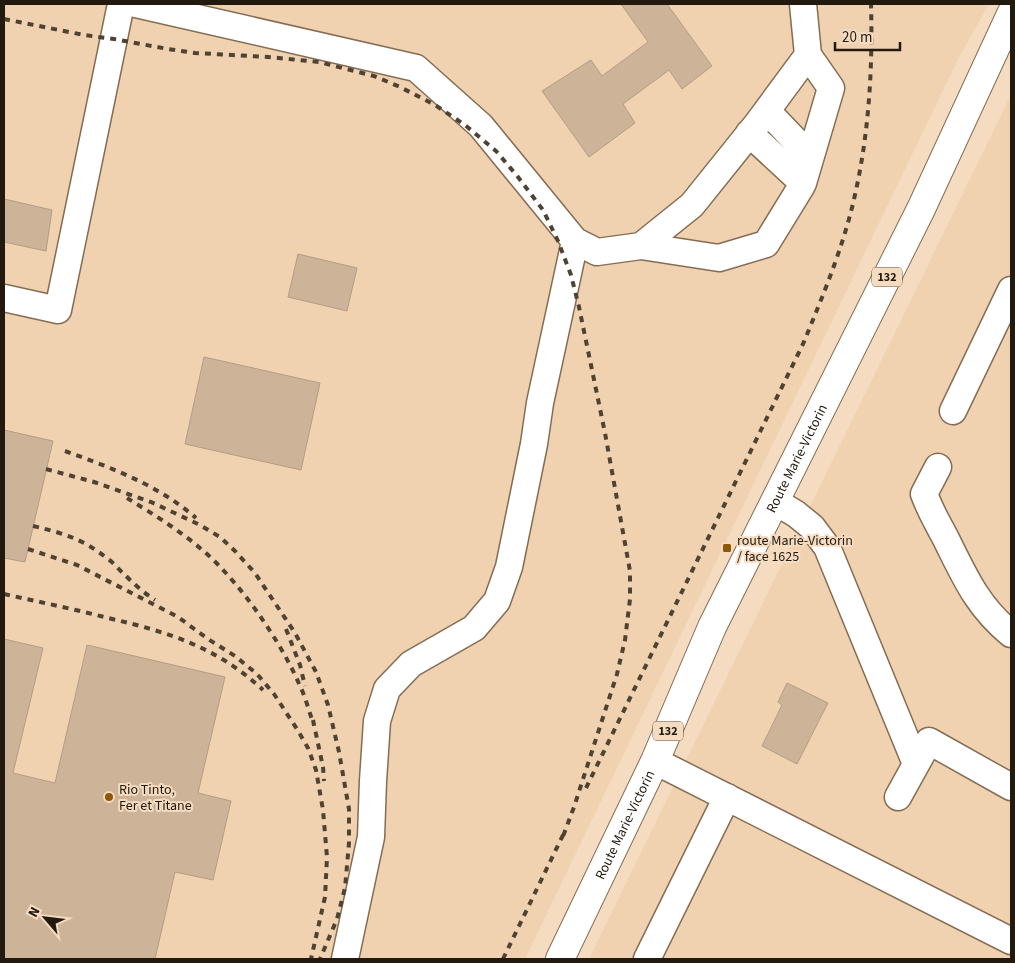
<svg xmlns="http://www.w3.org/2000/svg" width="1015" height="963" viewBox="0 0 1015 963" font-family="'Source Sans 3',sans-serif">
  <rect width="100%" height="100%" fill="#f5dbc0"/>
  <!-- built -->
  <path fill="#f0d1b0" d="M4,4H989L958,59L525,959H4Z
    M1011,95V959H589Z"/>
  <!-- building -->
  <path fill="#cdb499" stroke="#b59d83" d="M621,4H667L712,66L682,89L669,70L623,104L635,123L589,157L542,91L591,60L602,76L648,42Z
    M4,199L52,210L46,251L4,242Z
    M298,254L357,268L347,311L288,297Z
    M204,357L320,383L301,470L185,444Z
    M4,430L53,441L25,562L4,558Z
    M4,639L43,648L13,773L55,783L87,645L225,677L198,793L231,801L213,880L175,872L155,959H4Z
    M787,683L828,703L797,764L762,746L782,705L778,702Z"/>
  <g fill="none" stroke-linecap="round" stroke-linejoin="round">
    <defs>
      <path id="minor" d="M136,4L416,68L481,126L575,241L597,252L641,246L719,258L766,244L801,187L803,183L831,88L808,55L803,4
        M767,111L810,156
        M749,133L803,183
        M641,246L692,205L757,124L808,55
        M4,298L58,310L121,4
        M953,411L1011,290
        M938,467L924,494C928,504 932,513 937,522C940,528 943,533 946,539C965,577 977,606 1011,634
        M776,502L796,514L812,527L827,547L916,764
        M655,761L1011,941
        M898,797L929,741L1011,787
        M345,959L371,837L373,781L377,721L387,689L411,664L474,628L497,601L509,567L534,444L540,403L575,241
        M647,959L727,797"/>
      <g id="major">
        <path id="s1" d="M560,959L655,761L712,627L921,209L1011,14"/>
      </g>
    </defs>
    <!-- minor casing -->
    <use href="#minor" stroke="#846d54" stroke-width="29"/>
    <!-- major casing -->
    <use href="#major" stroke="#846d54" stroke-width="30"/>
    <!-- minor -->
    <use href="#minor" stroke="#fff" stroke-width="26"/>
    <!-- major -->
    <use href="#major" stroke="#fff" stroke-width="28"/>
    <!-- rail -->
    <path stroke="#4e4233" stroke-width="4" stroke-dasharray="6 6" stroke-linecap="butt" d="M4,19L84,35L114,39L168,49L195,53L268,57L319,62L374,76L400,87L435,105L465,125L496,151L518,177L543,210L558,241L571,275L579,307L605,433L630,571V599L625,640L617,674L574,807L562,839
      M65,451C112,468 158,485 196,518
      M46,469L94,482L151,502L198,524L220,537L235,551L255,573L295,633L316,672L328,705L339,752L349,809V843L345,888L337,919L320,959
      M127,498C161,519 197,541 224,571C252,601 284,648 300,686C306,698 309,712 314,725
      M33,526C63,533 83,539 108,559C114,563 119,570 125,575C134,584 144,593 155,600
      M28,549L77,565L178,617L208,639L235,656L257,674L274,694L297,729L308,748L316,770L323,810L327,857L325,897L311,959
      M4,594C39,602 74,609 108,618C168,632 217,647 263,690
      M286,629L300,665L305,686
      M313,720L323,767L324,781
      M586,788L803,344C820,303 837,262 849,219C868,149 873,76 871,4
      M503,959L564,833"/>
  </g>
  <!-- markers -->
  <g fill="#8d5908" stroke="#f5dbc0" stroke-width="2">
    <rect x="722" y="543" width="10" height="10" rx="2.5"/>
    <circle cx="109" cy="797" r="5"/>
  </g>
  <g text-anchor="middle" stroke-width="4" stroke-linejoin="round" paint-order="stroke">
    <!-- shield labels -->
    <g fill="#f5dbc0" stroke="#625444" stroke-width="1">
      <rect x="872" y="267.5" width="30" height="19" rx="4"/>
      <rect x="653" y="721.5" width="30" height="19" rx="4"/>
    </g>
    <g font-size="12" font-weight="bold" fill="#231a0f">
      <text x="887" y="281">132</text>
      <text x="668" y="735">132</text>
    </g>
    <!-- street labels -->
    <g font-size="14" fill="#231a0f" stroke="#f5dbc0">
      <text dy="5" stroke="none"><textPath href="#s1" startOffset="554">Route Marie-Victorin</textPath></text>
      <text dy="5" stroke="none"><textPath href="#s1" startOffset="149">Route Marie-Victorin</textPath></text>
    </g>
    <!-- poi labels -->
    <g font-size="14" fill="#231a0f" stroke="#f5dbc0" text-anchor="start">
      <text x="737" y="545">route Marie-Victorin<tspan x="737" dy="16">/ face 1625</tspan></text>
      <text x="119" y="794">Rio Tinto,<tspan x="119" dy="16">Fer et Titane</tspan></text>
    </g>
  </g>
  <!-- border -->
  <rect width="1015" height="963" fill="none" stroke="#231a0f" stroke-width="10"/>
  <!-- north arrow -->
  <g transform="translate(45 918) rotate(298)" stroke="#f5dbc0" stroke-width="4" paint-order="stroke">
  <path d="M0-4L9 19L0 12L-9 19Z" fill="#231a0f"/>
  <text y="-8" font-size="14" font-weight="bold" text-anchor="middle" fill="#231a0f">N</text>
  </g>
  <!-- scale -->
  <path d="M835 42v8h65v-8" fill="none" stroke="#231a0f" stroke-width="2.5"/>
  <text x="842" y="42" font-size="15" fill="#231a0f" stroke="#f5dbc0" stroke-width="4" paint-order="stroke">20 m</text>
</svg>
